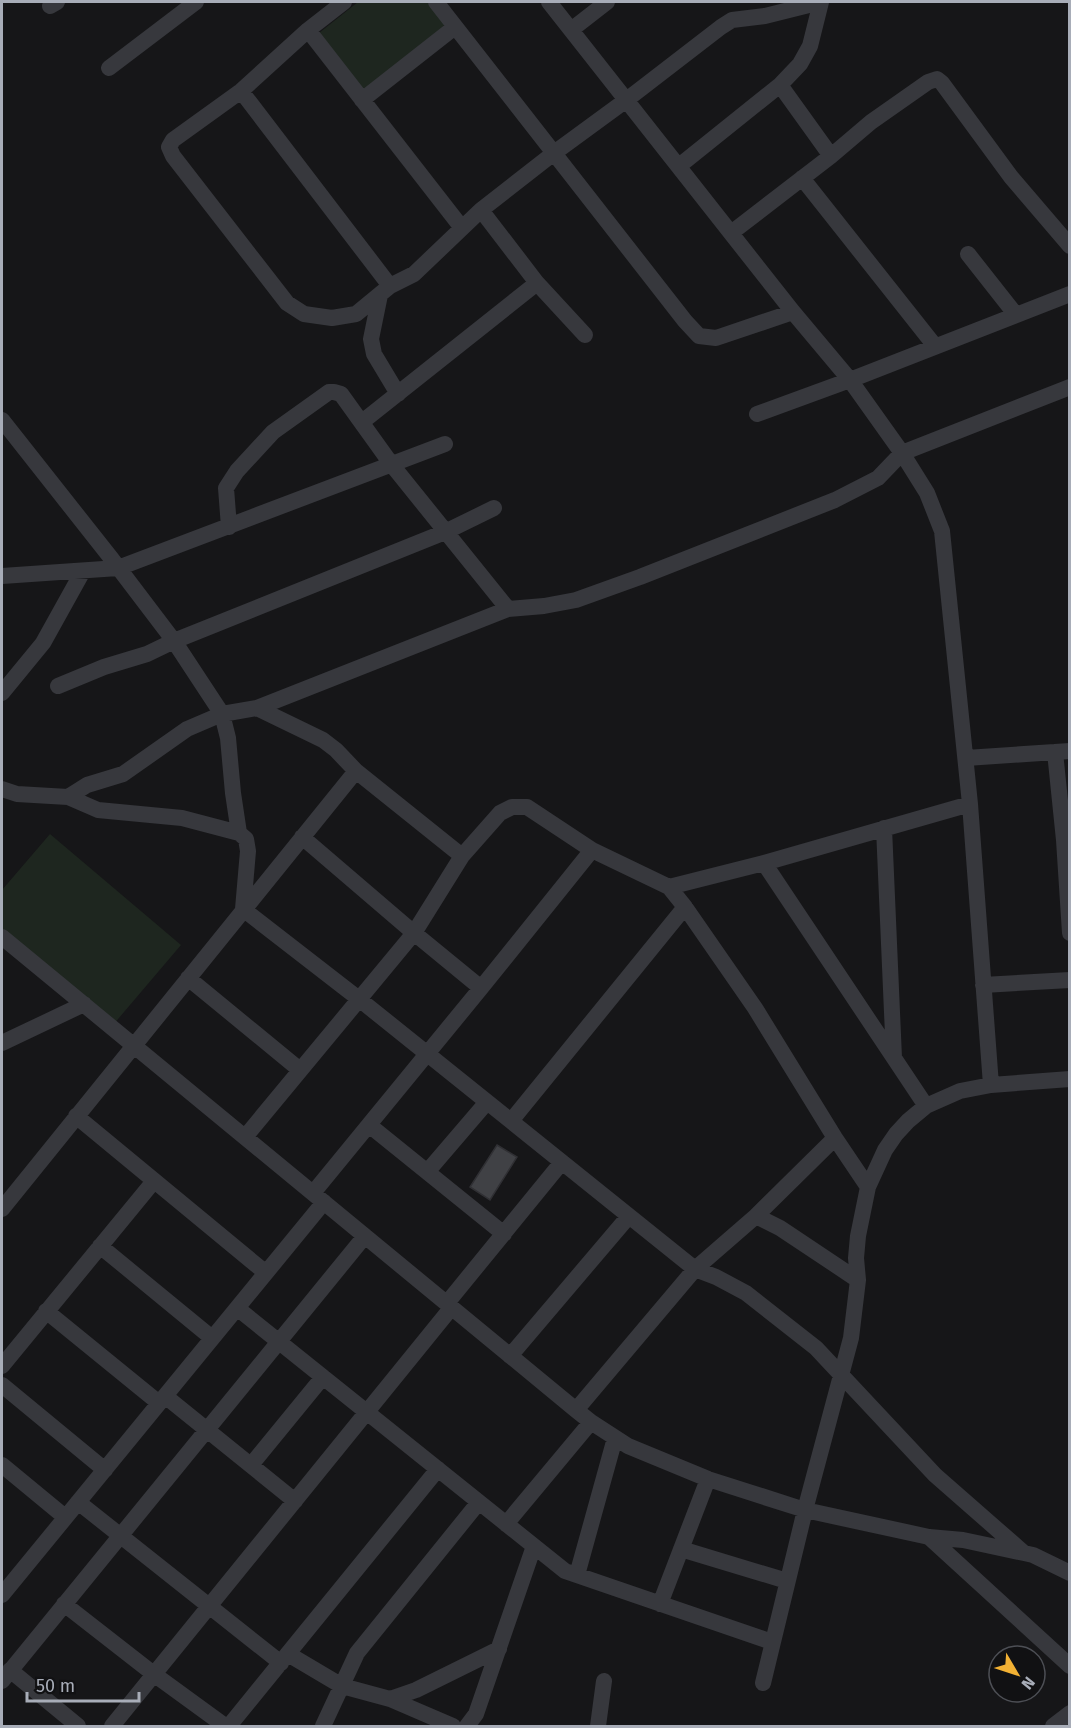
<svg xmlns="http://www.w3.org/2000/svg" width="1071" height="1728" viewBox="0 0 1071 1728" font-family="'Fira Sans',sans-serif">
  <rect width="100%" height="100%" fill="#161618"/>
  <!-- green -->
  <path fill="#1e261f" d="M358,2H430L448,24L359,94L314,37Z
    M50,834L181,945L113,1025L2,929V890Z"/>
  <!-- building -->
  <path fill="#404145" stroke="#303034" stroke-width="1.5" d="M497,1145L517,1157L490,1200L470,1187Z"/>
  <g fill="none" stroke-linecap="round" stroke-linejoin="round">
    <!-- street -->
    <path stroke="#37383d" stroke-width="16" d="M344,2L308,30L241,91L173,140L169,147L173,156L287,303L304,314L332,318L356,314L390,286L414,274L481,210L554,153L625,101L721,27L732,20L765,16L821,2L810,46L800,64L780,85L679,166
      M436,2L685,321L699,336L716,338L793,312
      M549,2L793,312L850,380L902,453L927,493L942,531L970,804L991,1085
      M50,6L57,2
      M308,30L462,228
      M571,30L607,2
      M109,68L196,2
      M780,85L831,156
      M241,91L390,286
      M362,100L455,27
      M802,178L935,346
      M481,210L537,283L585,335
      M731,233L831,156L871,122L928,82L937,79L942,83L1011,177L1070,246
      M968,254L1016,315
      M380,295L371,339L374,354L398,394
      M757,414L850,380L1070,294
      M2,420L111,558L174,641L222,714L228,738L233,793L239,833
      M362,422L537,283
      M229,527L226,488L237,471L273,432L329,392H334L341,394L392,465L508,609
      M2,576L118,568L445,444
      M58,686L104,667L147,654L174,641L445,532L494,508
      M2,693L43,643L83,571
      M257,708L323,740L336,750L356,771L462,856
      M1055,752L1064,840L1070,933
      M966,758L1070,751
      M2,789L17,794L68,797L98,810L182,818L239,833L246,839L248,851L243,909L359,999L695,1269L716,1277L746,1293L816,1348L935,1475L1024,1553
      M68,797L87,785L123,774L187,729L222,714L257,708L508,609L544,606L576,600L640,577L835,500L878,478L902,453L1070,387
      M884,828L894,1058
      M302,837L414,933L481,988
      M764,863L926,1106
      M669,887L764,863L970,804
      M2,937L576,1410L591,1422L628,1446L708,1479L805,1510L929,1537L963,1540L1024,1553L1033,1555L1070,1573
      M188,978L300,1070
      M983,985L1070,980
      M2,1043L84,1004
      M76,1116L266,1273
      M511,1121L685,907
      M369,1125L504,1234
      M245,1137L414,933L462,856L500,813L512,807H527L592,850L669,887L685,907L755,1008L835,1138L868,1187
      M427,1172L487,1102
      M313,1193L481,988L592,850
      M2,1209L356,771
      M756,1216L835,1138
      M100,1246L212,1338
      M447,1303L562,1162
      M237,1308L565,1571L772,1642
      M46,1311L159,1403
      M510,1356L629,1216
      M2,1366L154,1181
      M2,1385L105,1470
      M165,1396L295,1501
      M576,1410L695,1269L756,1216L780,1228L858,1280
      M2,1465L65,1517
      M251,1465L323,1377
      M78,1502L281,1663
      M506,1524L591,1422
      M929,1537L1070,1666
      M681,1549L787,1581
      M577,1575L615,1438
      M2,1595L324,1202
      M64,1604L155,1675L225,1726
      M660,1604L708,1479
      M288,1654L342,1686L390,1699L416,1690L499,1649
      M10,1670L78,1726
      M2,1681L365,1236
      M763,1683L805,1510L851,1338L858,1280L856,1258L858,1236L868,1187L885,1150L896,1134L908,1121L926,1106L960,1091L991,1085L1070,1079
      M390,1699L453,1726
      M112,1726L452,1307
      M229,1726L438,1469
      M323,1726L357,1653L479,1502
      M467,1726L476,1714L534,1546
      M598,1726L604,1681
      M1053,1726L1070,1713"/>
  </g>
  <!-- border -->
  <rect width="1071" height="1728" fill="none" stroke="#a8adb8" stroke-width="6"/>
  <!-- north arrow -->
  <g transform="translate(1017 1674) rotate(129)"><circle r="28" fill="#111113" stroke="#4d4f55" stroke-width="1.5"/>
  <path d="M0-4.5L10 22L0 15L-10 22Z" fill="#f2b134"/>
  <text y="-9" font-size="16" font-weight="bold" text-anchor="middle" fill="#a8adb8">N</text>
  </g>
  <!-- scale -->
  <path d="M27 1692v9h112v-9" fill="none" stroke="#a8adb8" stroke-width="3"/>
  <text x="36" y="1692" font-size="18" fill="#a8adb8" stroke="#111113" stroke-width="4.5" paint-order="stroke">50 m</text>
</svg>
